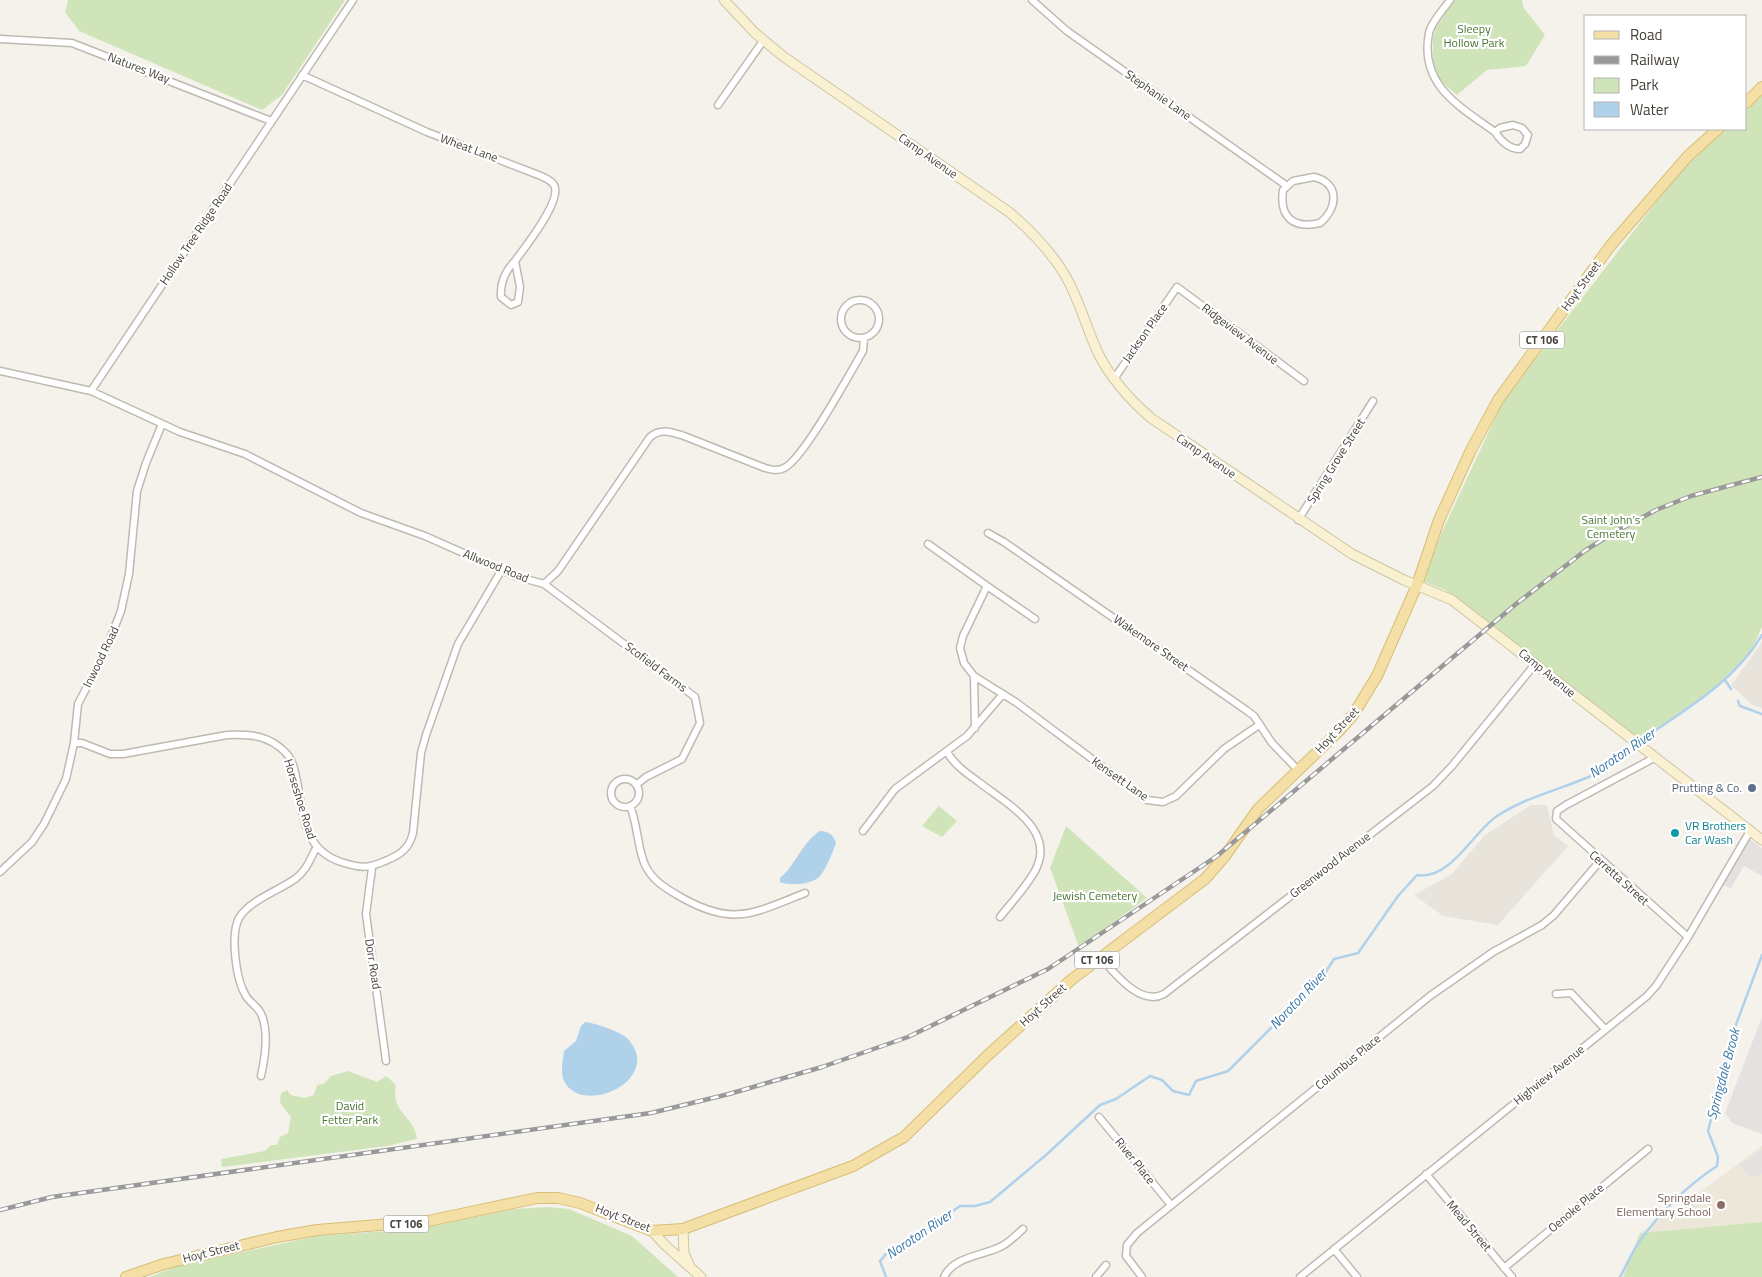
<svg xmlns="http://www.w3.org/2000/svg" width="1762" height="1277" viewBox="0 0 1762 1277" font-family="'Titillium Web',sans-serif">
  <rect width="100%" height="100%" fill="#f5f2ec"/>
  <!-- residential -->
  <path fill="#e8e4db" d="M1762,642V708L1752,705L1731,685Z
    M1531,805H1547L1554,835L1568,846L1498,925L1443,916L1414,895L1452,874L1484,836Z"/>
  <!-- education -->
  <path fill="#ece7d8" d="M1762,1146V1222L1640,1233L1706,1188Z"/>
  <!-- green -->
  <path fill="#d0e4ba" d="M68,0H345L282,95L262,110L79,31L65,12Z
    M1454,0H1522L1523,7L1545,35L1526,66L1487,70L1457,95L1438,79L1433,60V38L1436,28Z
    M1762,94V627C1758,635 1755,645 1750,651C1723,685 1674,723 1634,740L1566,683L1445,590L1422,581L1442,532L1503,401L1639,224L1699,149L1723,129H1746V108Z
    M939,806L957,821L942,837L922,826Z
    M1066,826L1147,898L1079,947L1050,868Z
    M348,1071L377,1082L386,1076L396,1085C390,1113 415,1116 417,1139L387,1146L222,1167L221,1159L265,1151L271,1145H277L280,1137L288,1133L291,1117L280,1103L281,1093L287,1090L291,1095L304,1098L314,1095L317,1085L324,1084L331,1076Z
    M547,1207L569,1209L632,1236L678,1277H150L177,1266L317,1236L416,1229L515,1209Z
    M1762,1222V1277H1623L1640,1233Z"/>
  <!-- parking -->
  <path fill="#e4e2e0" d="M1749,839L1762,848V876L1744,866L1731,888L1721,885Z
    M1762,1017V1134L1732,1123L1725,1113Z
    M1762,1150V1174L1749,1178L1740,1165Z"/>
  <!-- water -->
  <path fill="#b0d1ea" d="M820,831C828,831 834,835 836,843C833,852 826,869 820,876C812,885 790,886 780,882V878C796,865 802,842 820,831Z
    M585,1022C595,1023 619,1031 627,1038C666,1079 582,1118 564,1081C560,1073 563,1060 564,1051L576,1041L581,1026Z"/>
  <g fill="none" stroke-linecap="round" stroke-linejoin="round">
    <!-- stream -->
    <path stroke="#b0d1ea" stroke-width="2.5" d="M1725,680L1731,689
      M1738,701L1740,706L1762,714
      M886,1277L880,1261L886,1254L898,1250L960,1206H975L990,1202L1046,1155L1100,1105L1116,1099L1150,1076L1162,1080L1173,1091L1189,1095L1196,1081L1228,1071L1323,976L1334,959L1358,953L1398,896L1417,875C1450,881 1473,832 1497,816C1526,797 1559,790 1591,776C1607,769 1622,754 1637,743C1681,712 1734,683 1762,635
      M1620,1277C1627,1265 1632,1251 1641,1239C1661,1212 1688,1185 1717,1166L1718,1157L1708,1131L1734,1030L1762,955"/>
    <defs>
      <path id="street" d="M1032,0L1067,31L1287,186
        M1450,0C1444,9 1431,22 1429,33C1419,85 1459,106 1495,132
        M0,39L72,43L271,121
        M302,75L427,132L541,176C545,178 551,180 554,185C563,200 525,247 515,261L520,287L518,302L511,305L501,297C500,283 505,271 515,261
        M718,105L763,41
        M1513,125L1522,128L1528,135L1525,144L1520,149C1509,149 1501,141 1495,132L1500,128Z
        M1314,177C1340,183 1338,208 1320,223C1294,229 1279,218 1283,190L1293,181Z
        M841 319a19 19 0 1 1 38 0a19 19 0 1 1-38 0Z
        M0,371L91,391L353,0
        M1114,379L1177,287L1304,381
        M91,391L180,432L245,454L361,513L425,536L515,576L544,584L695,697L700,723L682,759L646,777L636,785
        M1298,520L1373,401
        M988,533L1004,542L1246,710L1254,716L1272,743L1298,770
        M928,544L987,586
        M544,584L558,571L650,437C661,428 671,432 684,436L765,468C771,470 778,471 784,468C803,460 850,373 863,351L864,338
        M1035,619L987,586L963,636L960,648L964,663L974,676L1017,703L1147,800L1163,802L1176,796L1224,749L1259,725
        M974,676L975,728
        M74,743H82L110,754H123L227,735C250,734 269,735 286,753C293,760 295,772 297,781C303,815 304,850 341,862C360,868 367,869 385,861C400,855 409,849 413,833L421,753L426,735L458,644L501,571
        M947,752C955,766 968,774 980,783C1007,804 1057,830 1035,871C1026,887 1012,902 1000,917
        M1654,758L1566,805L1557,811L1556,819L1688,937
        M611 793a14 14 0 1 1 28 0a14 14 0 1 1-28 0Z
        M630,806C638,825 637,847 645,865C652,880 665,888 679,896C732,927 752,914 805,893
        M863,831L895,789L967,736L1003,694
        M372,868L366,914L386,1061
        M0,872L32,842L44,824L66,779L74,743L78,704L105,652L121,611L129,574L137,491L146,463L162,424
        M1100,957C1115,973 1140,1007 1164,994L1433,786L1452,766L1536,663
        M1556,994L1571,993L1605,1029
        M261,1076C265,1058 269,1034 262,1016C259,1007 251,1004 246,996C236,980 230,935 239,918C250,900 278,891 295,879C306,871 310,860 316,848
        M1099,1117L1171,1205
        M1426,1174L1512,1277
        M1334,1249L1357,1277
        M1504,1268L1648,1149
        M944,1277C954,1256 983,1256 1002,1246C1010,1242 1016,1235 1023,1229
        M1096,1277L1106,1265
        M1142,1277L1126,1256L1127,1245L1137,1233L1430,996L1493,952L1542,925L1554,915L1600,861
        M1300,1277L1647,996L1656,986L1688,937L1750,831"/>
      <path id="secondary" d="M724,0L755,33L784,57L1009,212C1030,230 1050,250 1065,275C1079,299 1086,327 1098,353C1111,379 1129,399 1151,418L1352,554L1404,580L1452,600L1762,840
        M683,1229L684,1253L690,1267
        M652,1231L666,1246L701,1277"/>
      <path id="primary" d="M1746,103L1762,87
        M126,1277L164,1264L277,1237L317,1230L428,1221L537,1198H558L580,1203L652,1231L683,1229L853,1166L904,1137L987,1056L1071,980L1205,879L1225,856L1258,809L1339,731L1353,715L1377,676L1417,585L1439,520L1471,450L1498,400L1611,245L1688,156L1718,129"/>
    </defs>
    <!-- street casing -->
    <use href="#street" stroke="#bfbab0" stroke-width="9"/>
    <!-- secondary casing -->
    <use href="#secondary" stroke="#cfc4a1" stroke-width="11"/>
    <!-- primary casing -->
    <use href="#primary" stroke="#d8bd77" stroke-width="12"/>
    <!-- street -->
    <use href="#street" stroke="#fff" stroke-width="6"/>
    <!-- secondary -->
    <use href="#secondary" stroke="#f9f1d2" stroke-width="9"/>
    <!-- primary -->
    <use href="#primary" stroke="#f4e0a6" stroke-width="10"/>
    <defs>
      <path id="rail" d="M0,1210L52,1197L651,1113L729,1094L822,1067L908,1037L1048,969L1217,856L1516,604L1586,550L1615,532L1656,510L1691,496L1762,477"/>
    </defs>
    <!-- rail casing -->
    <use href="#rail" stroke="#999" stroke-width="4.5"/>
    <!-- rail -->
    <use href="#rail" stroke="#fff" stroke-width="2.5" stroke-dasharray="8" stroke-linecap="butt"/>
  </g>
  <!-- markers -->
  <circle fill="#5c6f8a" stroke="#fff" stroke-width="2" cx="1752" cy="788" r="5"/>
  <circle fill="#0f9aa8" stroke="#fff" stroke-width="2" cx="1675" cy="833" r="5"/>
  <circle fill="#8d6e63" stroke="#fff" stroke-width="2" cx="1721" cy="1205" r="5"/>
  <g text-anchor="middle" stroke-width="4.5" stroke-linejoin="round" paint-order="stroke">
    <!-- shield labels -->
    <g fill="#fff" stroke="#7f7b76" stroke-width="1">
      <rect x="1519.5" y="331.5" width="45" height="17" rx="4"/>
      <rect x="1074.5" y="951.5" width="45" height="17" rx="4"/>
      <rect x="383.5" y="1215.5" width="45" height="17" rx="4"/>
    </g>
    <g font-size="11" font-weight="bold" fill="#48433b">
      <text x="1542" y="344">CT 106</text>
      <text x="1097" y="964">CT 106</text>
      <text x="406" y="1228">CT 106</text>
    </g>
    <!-- park labels -->
    <g font-size="12" fill="#4a7533" stroke="#fff">
      <text x="1474" y="33">Sleepy<tspan x="1474" dy="14">Hollow Park</tspan></text>
      <text x="1611" y="524">Saint John's<tspan x="1611" dy="14">Cemetery</tspan></text>
      <text x="1095" y="900">Jewish Cemetery</text>
      <text x="350" y="1110">David<tspan x="350" dy="14">Fetter Park</tspan></text>
    </g>
    <!-- street labels -->
    <g font-size="12" fill="#48433b" stroke="#fff">
      <text transform="translate(139 68) rotate(21)" y="4">Natures Way</text>
      <text transform="translate(1158 95) rotate(35)" y="4">Stephanie Lane</text>
      <text transform="translate(469 148) rotate(20)" y="4">Wheat Lane</text>
      <text transform="translate(928 156) rotate(35)" y="4">Camp Avenue</text>
      <text transform="translate(196 234) rotate(-56)" y="4">Hollow Tree Ridge Road</text>
      <text transform="translate(1581 286) rotate(-54)" y="4">Hoyt Street</text>
      <text transform="translate(1145 333) rotate(-55)" y="4">Jackson Place</text>
      <text transform="translate(1240 334) rotate(37)" y="4">Ridgeview Avenue</text>
      <text transform="translate(1206 456) rotate(34)" y="4">Camp Avenue</text>
      <text transform="translate(1336 461) rotate(-58)" y="4">Spring Grove Street</text>
      <text transform="translate(496 566) rotate(22)" y="4">Allwood Road</text>
      <text transform="translate(1151 643) rotate(35)" y="4">Wakemore Street</text>
      <text transform="translate(101 657) rotate(-64)" y="4">Inwood Road</text>
      <text transform="translate(656 667) rotate(37)" y="4">Scofield Farms</text>
      <text transform="translate(1547 673) rotate(39)" y="4">Camp Avenue</text>
      <text transform="translate(1337 730) rotate(-47)" y="4">Hoyt Street</text>
      <text transform="translate(1120 779) rotate(35)" y="4">Kensett Lane</text>
      <text transform="translate(300 799) rotate(73)" y="4">Horseshoe Road</text>
      <text transform="translate(1330 865) rotate(-38)" y="4">Greenwood Avenue</text>
      <text transform="translate(1619 878) rotate(42)" y="4">Cerretta Street</text>
      <text transform="translate(373 964) rotate(81)" y="4">Dorr Road</text>
      <text transform="translate(1043 1005) rotate(-42)" y="4">Hoyt Street</text>
      <text transform="translate(1348 1062) rotate(-39)" y="4">Columbus Place</text>
      <text transform="translate(1549 1075) rotate(-39)" y="4">Highview Avenue</text>
      <text transform="translate(1135 1161) rotate(51)" y="4">River Place</text>
      <text transform="translate(1576 1208) rotate(-40)" y="4">Oenoke Place</text>
      <text transform="translate(623 1218) rotate(21)" y="4">Hoyt Street</text>
      <text transform="translate(1469 1226) rotate(50)" y="4">Mead Street</text>
      <text transform="translate(211 1252) rotate(-14)" y="4">Hoyt Street</text>
    </g>
    <!-- service labels -->
    <g font-size="12" fill="#4e5e75" stroke="#fff" text-anchor="end">
      <text x="1742" y="792">Prutting &amp; Co.</text>
    </g>
    <!-- culture labels -->
    <g font-size="12" fill="#0d838f" stroke="#fff" text-anchor="start">
      <text x="1685" y="830">VR Brothers<tspan x="1685" dy="14">Car Wash</tspan></text>
    </g>
    <!-- education labels -->
    <g font-size="12" fill="#785e54" stroke="#fff" text-anchor="end">
      <text x="1711" y="1202">Springdale<tspan x="1711" dy="14">Elementary School</tspan></text>
    </g>
    <!-- water labels -->
    <g font-size="14" font-style="italic" fill="#3e7aaa" stroke="#fff">
      <text transform="translate(1622 753) rotate(-34)" y="5">Noroton River</text>
      <text transform="translate(1298 999) rotate(-47)" y="5">Noroton River</text>
      <text transform="translate(1723 1074) rotate(-75)" y="5">Springdale Brook</text>
      <text transform="translate(919 1234) rotate(-34)" y="5">Noroton River</text>
    </g>
  </g>
  <!-- legend -->
  <rect x="1584" y="15" width="162" height="115" fill="#ffffff" stroke="#b6b4b1"/>
  <rect x="1594" y="31" width="25" height="8" fill="#f4e0a6" stroke="#b6b4b1"/>
  <text x="1630" y="40" font-size="15" fill="#48433b">Road</text>
  <rect x="1594" y="56" width="25" height="8" fill="#999999" stroke="#b6b4b1"/>
  <text x="1630" y="65" font-size="15" fill="#48433b">Railway</text>
  <rect x="1594" y="78" width="25" height="15" fill="#d0e4ba" stroke="#b6b4b1"/>
  <text x="1630" y="90" font-size="15" fill="#48433b">Park</text>
  <rect x="1594" y="102" width="25" height="15" fill="#b0d1ea" stroke="#b6b4b1"/>
  <text x="1630" y="115" font-size="15" fill="#48433b">Water</text>
</svg>
